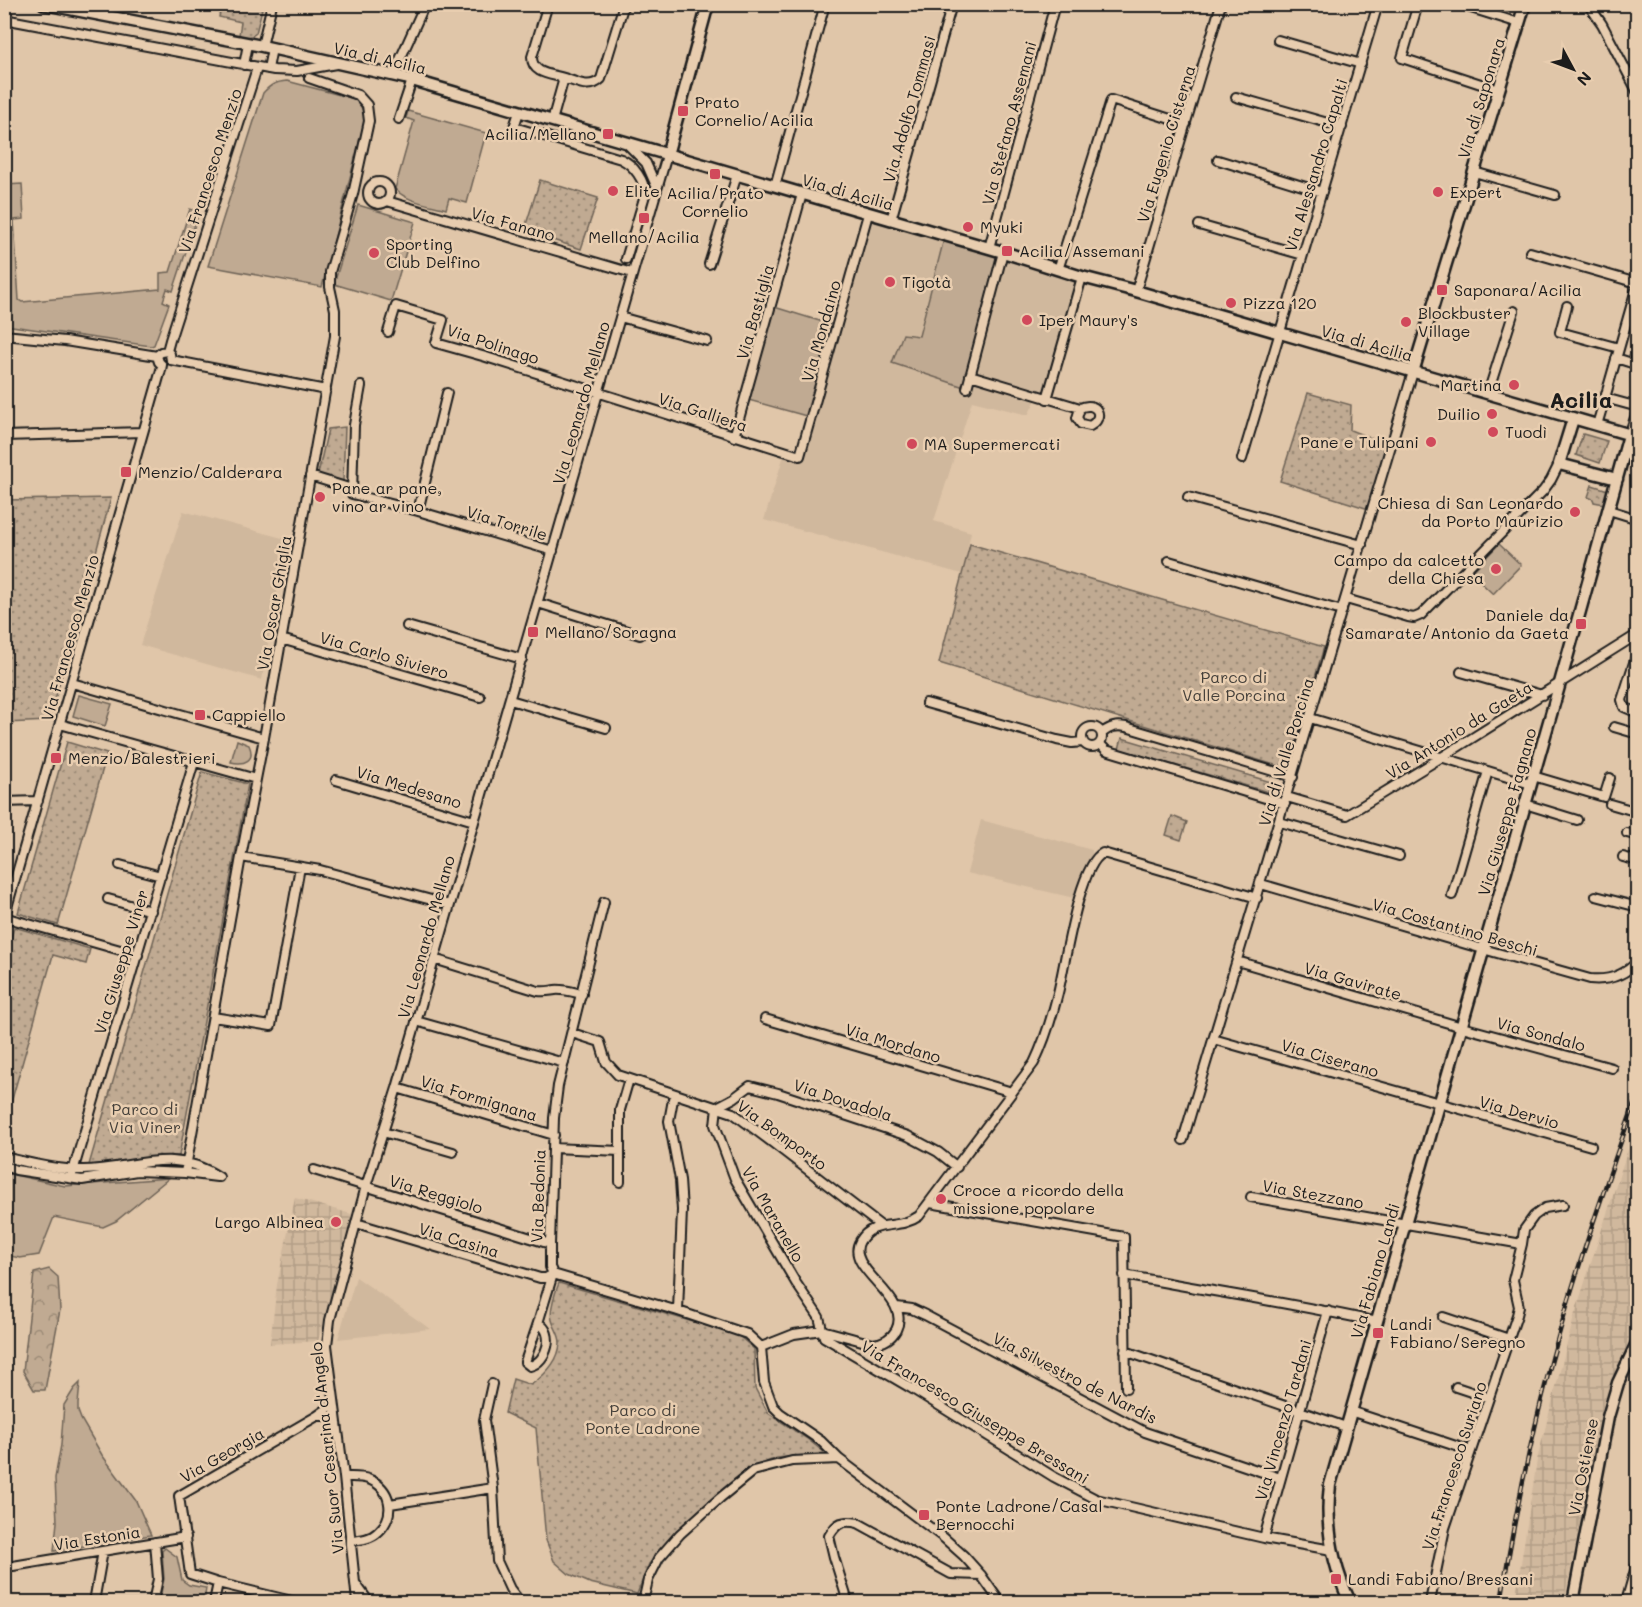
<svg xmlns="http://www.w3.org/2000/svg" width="1642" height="1607" viewBox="0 0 1642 1607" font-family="Mali,sans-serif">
  <defs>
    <pattern id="industrial-grid" width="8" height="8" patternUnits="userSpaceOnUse" patternTransform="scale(1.5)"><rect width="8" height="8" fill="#d0b89d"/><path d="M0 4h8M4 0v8" fill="none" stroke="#b29e87"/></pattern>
    <pattern id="forest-crowns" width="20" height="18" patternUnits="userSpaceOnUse" patternTransform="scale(1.5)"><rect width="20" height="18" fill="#c0aa92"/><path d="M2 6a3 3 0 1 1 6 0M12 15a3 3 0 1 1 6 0" fill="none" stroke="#9b8a76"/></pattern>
    <pattern id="park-dots" width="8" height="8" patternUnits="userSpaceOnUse" patternTransform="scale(1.5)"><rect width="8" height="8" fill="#c0aa92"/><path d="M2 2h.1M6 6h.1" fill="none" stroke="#9b8a76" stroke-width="1.8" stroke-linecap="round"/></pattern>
  </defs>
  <rect width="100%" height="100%" fill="#e0c6a9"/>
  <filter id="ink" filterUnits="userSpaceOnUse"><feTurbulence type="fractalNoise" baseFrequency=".0167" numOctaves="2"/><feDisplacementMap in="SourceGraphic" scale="12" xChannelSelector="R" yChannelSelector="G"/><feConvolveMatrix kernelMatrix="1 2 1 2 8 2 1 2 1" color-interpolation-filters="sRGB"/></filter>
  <g filter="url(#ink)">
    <!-- built -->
    <path fill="#d0b89d" d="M868,214L1082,277L1047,399L1038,396L1028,415L972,401L934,521L971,532L962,574L764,520L783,458L800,456Z
      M183,511L286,539L262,680L140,645Z
      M981,820L1092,850V858L1074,898L967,873Z
      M356,1277L419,1321L430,1329L338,1339Z"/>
    <!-- industrial -->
    <path fill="url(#industrial-grid)" d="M1637,1123V1334L1604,1401L1564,1602H1515L1537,1460L1575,1313L1620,1173Z
      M295,1198L355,1215L318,1341L270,1344L277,1285Z"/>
    <!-- green -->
    <path fill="#c0aa92" stroke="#6e6357" stroke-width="1.5" d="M287,81L355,99C361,105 364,111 365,119L322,287L208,266L263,93C271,84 276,82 287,81Z
      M408,111L486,133L467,203L449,198L446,209C429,204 407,202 395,189L414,121L406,118Z
      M22,184L24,219L14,220L19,300L22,302L160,289V273L170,272L190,209L199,212L173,291L167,289L163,301L169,304L154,345L151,346L5,325V185Z
      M358,205L415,222L391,301L334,284Z
      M945,235L1003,250L967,388L892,363L903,334L919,336Z
      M771,306L836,326L810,417L745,399Z
      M1499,544L1521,565L1493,594L1471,573Z
      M79,695L112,704L105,726L73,716Z
      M237,740L249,745C256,761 244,765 231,762Z
      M5,1173L65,1186L169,1178L116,1221L103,1227L54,1217L39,1255L20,1258L5,1255Z
      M80,1383L78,1404V1411L81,1419L102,1455L136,1501L151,1535L54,1551L57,1522L55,1478L61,1445L64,1405L74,1389Z
      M165,1548L177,1557L182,1580L189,1585L206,1588L204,1602H159L164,1579L162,1551Z"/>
    <!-- forest -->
    <path fill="url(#forest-crowns)" stroke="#6e6357" stroke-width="1.5" d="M49,1269L58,1277L60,1310L45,1390H34L23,1371L34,1273Z"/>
    <!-- park -->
    <path fill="url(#park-dots)" stroke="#6e6357" stroke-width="1.5" d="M183,5L263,4V5L256,33C251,38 246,37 239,35L241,22L219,17L220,12Z
      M540,180L598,198L581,249L524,231Z
      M1308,393L1351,405L1350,430L1391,446L1372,510L1280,481Z
      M345,427L343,481L318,474L328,429Z
      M1583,434L1607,441L1600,463L1576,455Z
      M1592,485L1608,490L1604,504L1594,502L1593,499L1588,497Z
      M111,498L49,721L5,723V500Z
      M970,544L1324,647L1288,769L939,663Z
      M1122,738L1271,782L1268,792L1119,749Z
      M67,742L107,754L58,925L18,913Z
      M202,772L248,784L179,1156L89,1165Z
      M1172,816L1187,822L1181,840L1166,835Z
      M14,927L90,949L86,964L53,955L5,1124V960Z
      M559,1283L738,1335L754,1349L755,1388L768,1413L806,1438L825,1453L777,1458L752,1467L694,1515L649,1564L637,1594L590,1583L569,1574L554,1561L546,1540L536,1428L505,1413L513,1379L531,1385C545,1375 559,1361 560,1343C560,1334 554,1328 552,1320C549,1309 555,1293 559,1283Z"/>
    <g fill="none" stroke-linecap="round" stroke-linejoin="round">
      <defs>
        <path id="street" d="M548,4L532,57C532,74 551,74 564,78
          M1418,4L1402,58L1499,90
          M1458,4L1519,23
          M1588,4L1602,24L1638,93
          M4,19L274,70L297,71L336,64
          M1278,40L1361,64
          M262,46L272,4
          M244,65L248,44
          M268,69L272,48
          M393,75L425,4
          M1236,97L1342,127
          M519,112L514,127L621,159C634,165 645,181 645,195L626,259
          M399,119L412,80
          M552,121L564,78C577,82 590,90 601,79L624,4
          M628,145L646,163L657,188
          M1218,160L1322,192
          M1474,172L1555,195
          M368 193a11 11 0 1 1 22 0a11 11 0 1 1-22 0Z
          M775,186L825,4
          M387,201L632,273
          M891,220L952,4
          M1199,225L1303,255
          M989,248L1055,4
          M1530,252L1637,283
          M709,264L737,175
          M1058,270L1111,100L1186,124
          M1136,291L1221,4
          M1567,306L1560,332L1619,348
          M620,317L707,341
          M388,332L396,306L443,320L436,343L486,357L800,456L868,214
          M4,335L65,341L157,356
          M1616,358L1638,365
          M171,360L170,354L167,351L170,340L257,68
          M171,360L326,390
          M970,375L1080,408C1096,400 1106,417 1090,426L1081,424L1077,418L1080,408
          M361,386L354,425L352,494L418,511L553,551
          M967,388L1003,252
          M1488,393L1514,311
          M1605,398L1638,282
          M1047,399L1082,277
          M1597,425L1605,398L1638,407
          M1629,435L1638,409
          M4,436L143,432
          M734,437L802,194
          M1242,459L1378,4
          M310,476L352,489
          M1188,497L1362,545
          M1609,510L1638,519
          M418,511L447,393
          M1169,561L1342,611
          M1346,599L1408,617L1414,618L1421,615L1543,491L1551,480L1559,464
          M538,603L640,635
          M407,626L522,659
          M281,639L480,697
          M1638,650L1622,700L1624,707L1638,713
          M1461,672L1542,695
          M72,683L264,738
          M510,700L606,728
          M926,703L1057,740L1072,743L1083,742
          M1310,718L1531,784
          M60,724L256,779
          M1082 737a10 10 0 1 1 20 0a10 10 0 1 1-20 0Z
          M1614,727L1631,732L1638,731
          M1102,733C1110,727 1116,725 1126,727L1293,777
          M1100,744L1106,750L1285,804
          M1533,776L1604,797L1610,778
          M336,780L474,821
          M1287,797L1347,815L1442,757L1638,634
          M4,802L38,801
          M1525,804L1577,820
          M1610,804L1638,812
          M1280,822L1399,856
          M1627,833L1638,836
          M241,857L320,870L450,905
          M1623,857L1638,861
          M120,865L161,876
          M1261,884L1483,949L1590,979C1609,981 1625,975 1638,961
          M1452,895L1488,771
          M1596,896L1638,907
          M108,899L151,911
          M604,902L558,1086L554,1118L550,1244V1267L553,1274L678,1311L747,1334L761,1347
          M4,917L138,955
          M4,918L161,370L162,365L159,362L157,356L161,352L167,351
          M434,959L538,991C545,992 548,991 555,990C563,989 573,992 582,994
          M1237,961L1462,1027L1612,1068
          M213,1017L271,1026L300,867
          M765,1019L1012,1092
          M416,1021L564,1063
          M572,1033L600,1042L606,1062L618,1075L733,1113L773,1143L881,1226
          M1213,1039L1591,1146
          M397,1088L554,1135
          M674,1094L669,1121L680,1180L682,1210L678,1311
          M383,1132L453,1152
          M1183,1140L1413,372
          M553,1148L620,1151
          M4,1157C30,1163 57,1170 83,1170C132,1170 172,1145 219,1177
          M4,1166L16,1170L82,1180L137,1171L185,1173L217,1177
          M957,1167L938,1152L908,1136L778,1093L750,1086L734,1098L717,1107L715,1125L735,1179L796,1283L819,1317L824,1337L911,1388L1054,1477L1096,1499L1264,1538L1332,1550
          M314,1170L550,1244
          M185,1173L241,857L264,738L335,336V310L330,287V272L353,194L369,121L367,105L358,95L309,78
          M71,1178L194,762
          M620,1182V1110L629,1079
          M1251,1197L1522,1244
          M930,1203L1124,1237L1126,1388
          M356,1223L540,1278H546L553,1274
          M1124,1275C1208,1291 1293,1303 1377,1322
          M897,1307L912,1309L925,1315L1145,1432L1280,1478
          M1443,1317L1509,1339
          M538,1323C556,1332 547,1362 530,1366L525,1362Z
          M538,1323L553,1274
          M1125,1351L1346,1427
          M492,1384L484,1420L493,1488L497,1561L510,1589L520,1602
          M1456,1387L1489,1398
          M334,1404L317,1416H335
          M1350,1411L1471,1451
          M839,1459L821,1441L780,1413L773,1406L764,1382L761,1347L794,1334L822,1330L873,1344C883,1343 891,1339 896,1330C913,1297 843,1269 860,1241C874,1218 898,1231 919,1216L1034,1063C1045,1040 1052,1017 1058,993C1065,965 1079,864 1103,853L1257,898
          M344,1477C351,1477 361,1476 368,1479C391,1487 397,1515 378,1532C371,1539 361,1540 351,1541
          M390,1504L493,1488
          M1264,1538L1328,1311
          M13,1566L186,1537
          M356,1584L369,1602
          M94,1602L103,1551
          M153,1602L158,1579L155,1542
          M214,1602L218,1583
          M296,1602L218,1583L190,1574L179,1496L317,1416
          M357,1602L344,1477L327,1345L330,1320L366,1186L397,1088L667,155
          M643,1602L648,1580L659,1558L680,1534L720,1498L753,1471L792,1461L839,1459L944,1538L964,1556L981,1575L1000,1602
          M848,1602L834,1557L829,1536C837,1522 843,1520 858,1523L951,1574L981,1575
          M1430,1602L1445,1528L1517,1315L1519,1307L1513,1280L1522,1244L1524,1230L1534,1216L1545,1208L1563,1205"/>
        <path id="secondary" d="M44,4L262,46L405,78L1003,252L1082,277L1136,291L1638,437
          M667,155L708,4
          M1413,372L1525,4
          M1573,419L1559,464L1617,479
          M1350,1602C1333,1566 1325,1526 1330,1485L1560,683L1629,435
          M1573,1602L1608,1417L1618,1383L1638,1341"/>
        <path id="primary" d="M1628,1602L1638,1567"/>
      </defs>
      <!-- street casing -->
      <use href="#street" stroke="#1c1c1c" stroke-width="12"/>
      <!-- secondary casing -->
      <use href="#secondary" stroke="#1c1c1c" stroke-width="15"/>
      <!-- primary casing -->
      <use href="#primary" stroke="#1c1c1c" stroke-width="16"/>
      <!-- street -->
      <use href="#street" stroke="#e8cdaf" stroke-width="8"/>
      <!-- secondary -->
      <use href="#secondary" stroke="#e8cdaf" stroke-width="10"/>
      <!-- primary -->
      <use href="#primary" stroke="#e8cdaf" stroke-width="12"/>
      <defs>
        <path id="rail" d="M1501,1602C1516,1504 1538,1405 1566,1309C1587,1236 1613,1165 1638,1093"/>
      </defs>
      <!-- rail casing -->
      <use href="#rail" stroke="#1c1c1c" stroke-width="4.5"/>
      <!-- rail -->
      <use href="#rail" stroke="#e8cdaf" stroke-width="2" stroke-dasharray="7" stroke-linecap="butt"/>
    </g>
  </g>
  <!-- markers -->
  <g fill="#d1495b" stroke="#e8cdaf" stroke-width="2">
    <rect x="677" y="105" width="12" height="12" rx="3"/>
    <rect x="602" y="128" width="12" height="12" rx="3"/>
    <rect x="709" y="168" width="12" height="12" rx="3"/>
    <circle cx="613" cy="191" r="6"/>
    <circle cx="1438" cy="192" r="6"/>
    <rect x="638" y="212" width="12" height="12" rx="3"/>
    <circle cx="968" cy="227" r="6"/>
    <rect x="1001" y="245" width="12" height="12" rx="3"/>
    <circle cx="374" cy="253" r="6"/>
    <circle cx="890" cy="282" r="6"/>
    <rect x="1436" y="284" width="12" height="12" rx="3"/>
    <circle cx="1231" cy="303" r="6"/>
    <circle cx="1027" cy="320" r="6"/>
    <circle cx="1406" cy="322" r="6"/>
    <circle cx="1514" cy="385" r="6"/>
    <circle cx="1492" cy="414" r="6"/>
    <circle cx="1493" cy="432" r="6"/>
    <circle cx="1431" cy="442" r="6"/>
    <circle cx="912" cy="444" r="6"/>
    <rect x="120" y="466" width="12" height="12" rx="3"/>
    <circle cx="320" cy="497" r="6"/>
    <circle cx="1575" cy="512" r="6"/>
    <circle cx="1496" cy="569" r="6"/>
    <rect x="1575" y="618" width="12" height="12" rx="3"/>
    <rect x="527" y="626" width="12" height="12" rx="3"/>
    <rect x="194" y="709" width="12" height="12" rx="3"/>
    <rect x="50" y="752" width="12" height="12" rx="3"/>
    <circle cx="941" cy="1199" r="6"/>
    <circle cx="336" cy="1222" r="6"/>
    <rect x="1372" y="1327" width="12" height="12" rx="3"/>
    <rect x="918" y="1509" width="12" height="12" rx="3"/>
    <rect x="1330" y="1573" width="12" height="12" rx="3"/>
  </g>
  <g text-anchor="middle" stroke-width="5" stroke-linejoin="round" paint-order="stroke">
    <!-- street labels -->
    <g font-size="16" fill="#1c1c1c" stroke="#e8cdaf">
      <text transform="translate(380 58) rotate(13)" y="6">Via di Acilia</text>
      <text transform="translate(1481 98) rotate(-73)" y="6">Via di Saponara</text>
      <text transform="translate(909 109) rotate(-74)" y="6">Via Adolfo Tommasi</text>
      <text transform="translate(1009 123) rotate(-75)" y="6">Via Stefano Assemani</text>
      <text transform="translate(1166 144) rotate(-73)" y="6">Via Eugenio Cisterna</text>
      <text transform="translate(1316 165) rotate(-73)" y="6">Via Alessandro Capalti</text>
      <text transform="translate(210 171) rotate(-72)" y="6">Via Francesco Menzio</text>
      <text transform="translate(848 192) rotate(16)" y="6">Via di Acilia</text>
      <text transform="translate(513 224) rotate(16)" y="6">Via Fanano</text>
      <text transform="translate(755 312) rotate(-74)" y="6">Via Bastiglia</text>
      <text transform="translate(821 331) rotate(-74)" y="6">Via Mondaino</text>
      <text transform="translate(1367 343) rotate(16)" y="6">Via di Acilia</text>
      <text transform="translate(493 344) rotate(18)" y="6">Via Polinago</text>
      <text transform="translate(581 403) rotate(-74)" y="6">Via Leonardo Mellano</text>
      <text transform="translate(703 412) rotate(18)" y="6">Via Galliera</text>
      <text transform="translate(507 523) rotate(17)" y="6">Via Torrile</text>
      <text transform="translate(274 603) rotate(-80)" y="6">Via Oscar Ghiglia</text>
      <text transform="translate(70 638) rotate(-74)" y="6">Via Francesco Menzio</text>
      <text transform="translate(384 655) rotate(16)" y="6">Via Carlo Siviero</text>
      <text transform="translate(1459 730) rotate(-32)" y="6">Via Antonio da Gaeta</text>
      <text transform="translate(1286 752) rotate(-73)" y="6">Via di Valle Porcina</text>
      <text transform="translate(409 787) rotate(17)" y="6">Via Medesano</text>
      <text transform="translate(1507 812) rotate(-74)" y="6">Via Giuseppe Fagnano</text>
      <text transform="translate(1455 927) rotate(16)" y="6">Via Costantino Beschi</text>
      <text transform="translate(426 937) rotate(-74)" y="6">Via Leonardo Mellano</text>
      <text transform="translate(121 962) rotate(-73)" y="6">Via Giuseppe Viner</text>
      <text transform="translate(1353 981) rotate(16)" y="6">Via Gavirate</text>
      <text transform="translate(1541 1034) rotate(15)" y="6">Via Sondalo</text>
      <text transform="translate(893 1043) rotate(17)" y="6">Via Mordano</text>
      <text transform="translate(1330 1058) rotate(16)" y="6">Via Ciserano</text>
      <text transform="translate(479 1098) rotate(17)" y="6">Via Formignana</text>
      <text transform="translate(843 1100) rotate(18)" y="6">Via Dovadola</text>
      <text transform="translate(1519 1112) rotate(16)" y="6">Via Dervio</text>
      <text transform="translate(782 1135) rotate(36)" y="6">Via Bomporto</text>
      <text transform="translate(436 1194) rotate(17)" y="6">Via Reggiolo</text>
      <text transform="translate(1313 1194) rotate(10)" y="6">Via Stezzano</text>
      <text transform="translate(538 1196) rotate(-88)" y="6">Via Bedonia</text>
      <text transform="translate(773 1214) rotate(60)" y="6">Via Maranello</text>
      <text transform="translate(459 1240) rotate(17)" y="6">Via Casina</text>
      <text transform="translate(1375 1271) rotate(-74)" y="6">Via Fabiano Landi</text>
      <text transform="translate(1075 1378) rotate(27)" y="6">Via Silvestro de Nardis</text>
      <text transform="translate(975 1412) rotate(31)" y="6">Via Francesco Giuseppe Bressani</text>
      <text transform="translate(1283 1420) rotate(-74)" y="6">Via Vincenzo Tardani</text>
      <text transform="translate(327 1448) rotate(-96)" y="6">Via Suor Cesarina d'Angelo</text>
      <text transform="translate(222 1455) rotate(-30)" y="6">Via Georgia</text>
      <text transform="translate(1454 1466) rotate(-72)" y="6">Via Francesco Suriano</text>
      <text transform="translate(1583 1467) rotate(-79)" y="6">Via Ostiense</text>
      <text transform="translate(97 1538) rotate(-9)" y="6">Via Estonia</text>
    </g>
    <!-- poi labels -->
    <g font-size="16" fill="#1c1c1c" stroke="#e8cdaf" text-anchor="start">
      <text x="695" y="108">Prato<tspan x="695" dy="18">Cornelio/Acilia</tspan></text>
      <text x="596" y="140" text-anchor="end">Acilia/Mellano</text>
      <text x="625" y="197">Elite</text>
      <text x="1450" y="198">Expert</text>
      <text x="715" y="199" text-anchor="middle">Acilia/Prato<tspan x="715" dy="18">Cornelio</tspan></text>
      <text x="980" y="233">Myuki</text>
      <text x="644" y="243" text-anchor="middle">Mellano/Acilia</text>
      <text x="386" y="250">Sporting<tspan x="386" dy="18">Club Delfino</tspan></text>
      <text x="1019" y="257">Acilia/Assemani</text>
      <text x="902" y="288">Tigotà</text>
      <text x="1454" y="296">Saponara/Acilia</text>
      <text x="1243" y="309">Pizza 120</text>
      <text x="1418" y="319">Blockbuster<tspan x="1418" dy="18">Village</tspan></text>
      <text x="1039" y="326">Iper Maury's</text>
      <text x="1502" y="391" text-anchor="end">Martina</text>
      <text x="1480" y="420" text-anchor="end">Duilio</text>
      <text x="1505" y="438">Tuodì</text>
      <text x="1419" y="448" text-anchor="end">Pane e Tulipani</text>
      <text x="924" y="450">MA Supermercati</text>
      <text x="138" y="478">Menzio/Calderara</text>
      <text x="332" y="494">Pane ar pane,<tspan x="332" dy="18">vino ar vino</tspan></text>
      <text x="1563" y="509" text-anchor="end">Chiesa di San Leonardo<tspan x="1563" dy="18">da Porto Maurizio</tspan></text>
      <text x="1484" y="566" text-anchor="end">Campo da calcetto<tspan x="1484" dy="18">della Chiesa</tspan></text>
      <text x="1569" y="621" text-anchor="end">Daniele da<tspan x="1569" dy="18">Samarate/Antonio da Gaeta</tspan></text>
      <text x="545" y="638">Mellano/Soragna</text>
      <text x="212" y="721">Cappiello</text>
      <text x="68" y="764">Menzio/Balestrieri</text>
      <text x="953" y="1196">Croce a ricordo della<tspan x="953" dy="18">missione popolare</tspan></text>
      <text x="324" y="1228" text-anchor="end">Largo Albinea</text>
      <text x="1390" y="1330">Landi<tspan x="1390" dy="18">Fabiano/Seregno</tspan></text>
      <text x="936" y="1512">Ponte Ladrone/Casal<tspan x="936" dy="18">Bernocchi</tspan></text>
      <text x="1348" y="1585">Landi Fabiano/Bressani</text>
    </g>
    <!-- park labels -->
    <g font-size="16" fill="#45403a" stroke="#e8cdaf">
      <text x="1234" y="683">Parco di<tspan x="1234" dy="18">Valle Porcina</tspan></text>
      <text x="145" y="1115">Parco di<tspan x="145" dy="18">Via Viner</tspan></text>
      <text x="643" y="1416">Parco di<tspan x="643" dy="18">Ponte Ladrone</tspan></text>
    </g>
    <!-- district labels -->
    <g font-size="22" font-weight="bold" fill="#1c1c1c" stroke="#e8cdaf">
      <text x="1581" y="408">Acilia</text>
    </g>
  </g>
  <!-- margin -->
  <rect width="1642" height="1607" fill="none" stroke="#e8cdaf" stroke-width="24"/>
  <rect x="12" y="12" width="1618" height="1583" fill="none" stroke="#1c1c1c" stroke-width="2" filter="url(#ink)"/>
  <!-- north arrow -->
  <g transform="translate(1573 69) rotate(131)" stroke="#e8cdaf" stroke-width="4.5" paint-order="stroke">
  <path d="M0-4.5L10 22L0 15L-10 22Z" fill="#1c1c1c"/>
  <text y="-9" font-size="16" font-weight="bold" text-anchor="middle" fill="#1c1c1c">N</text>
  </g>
</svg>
